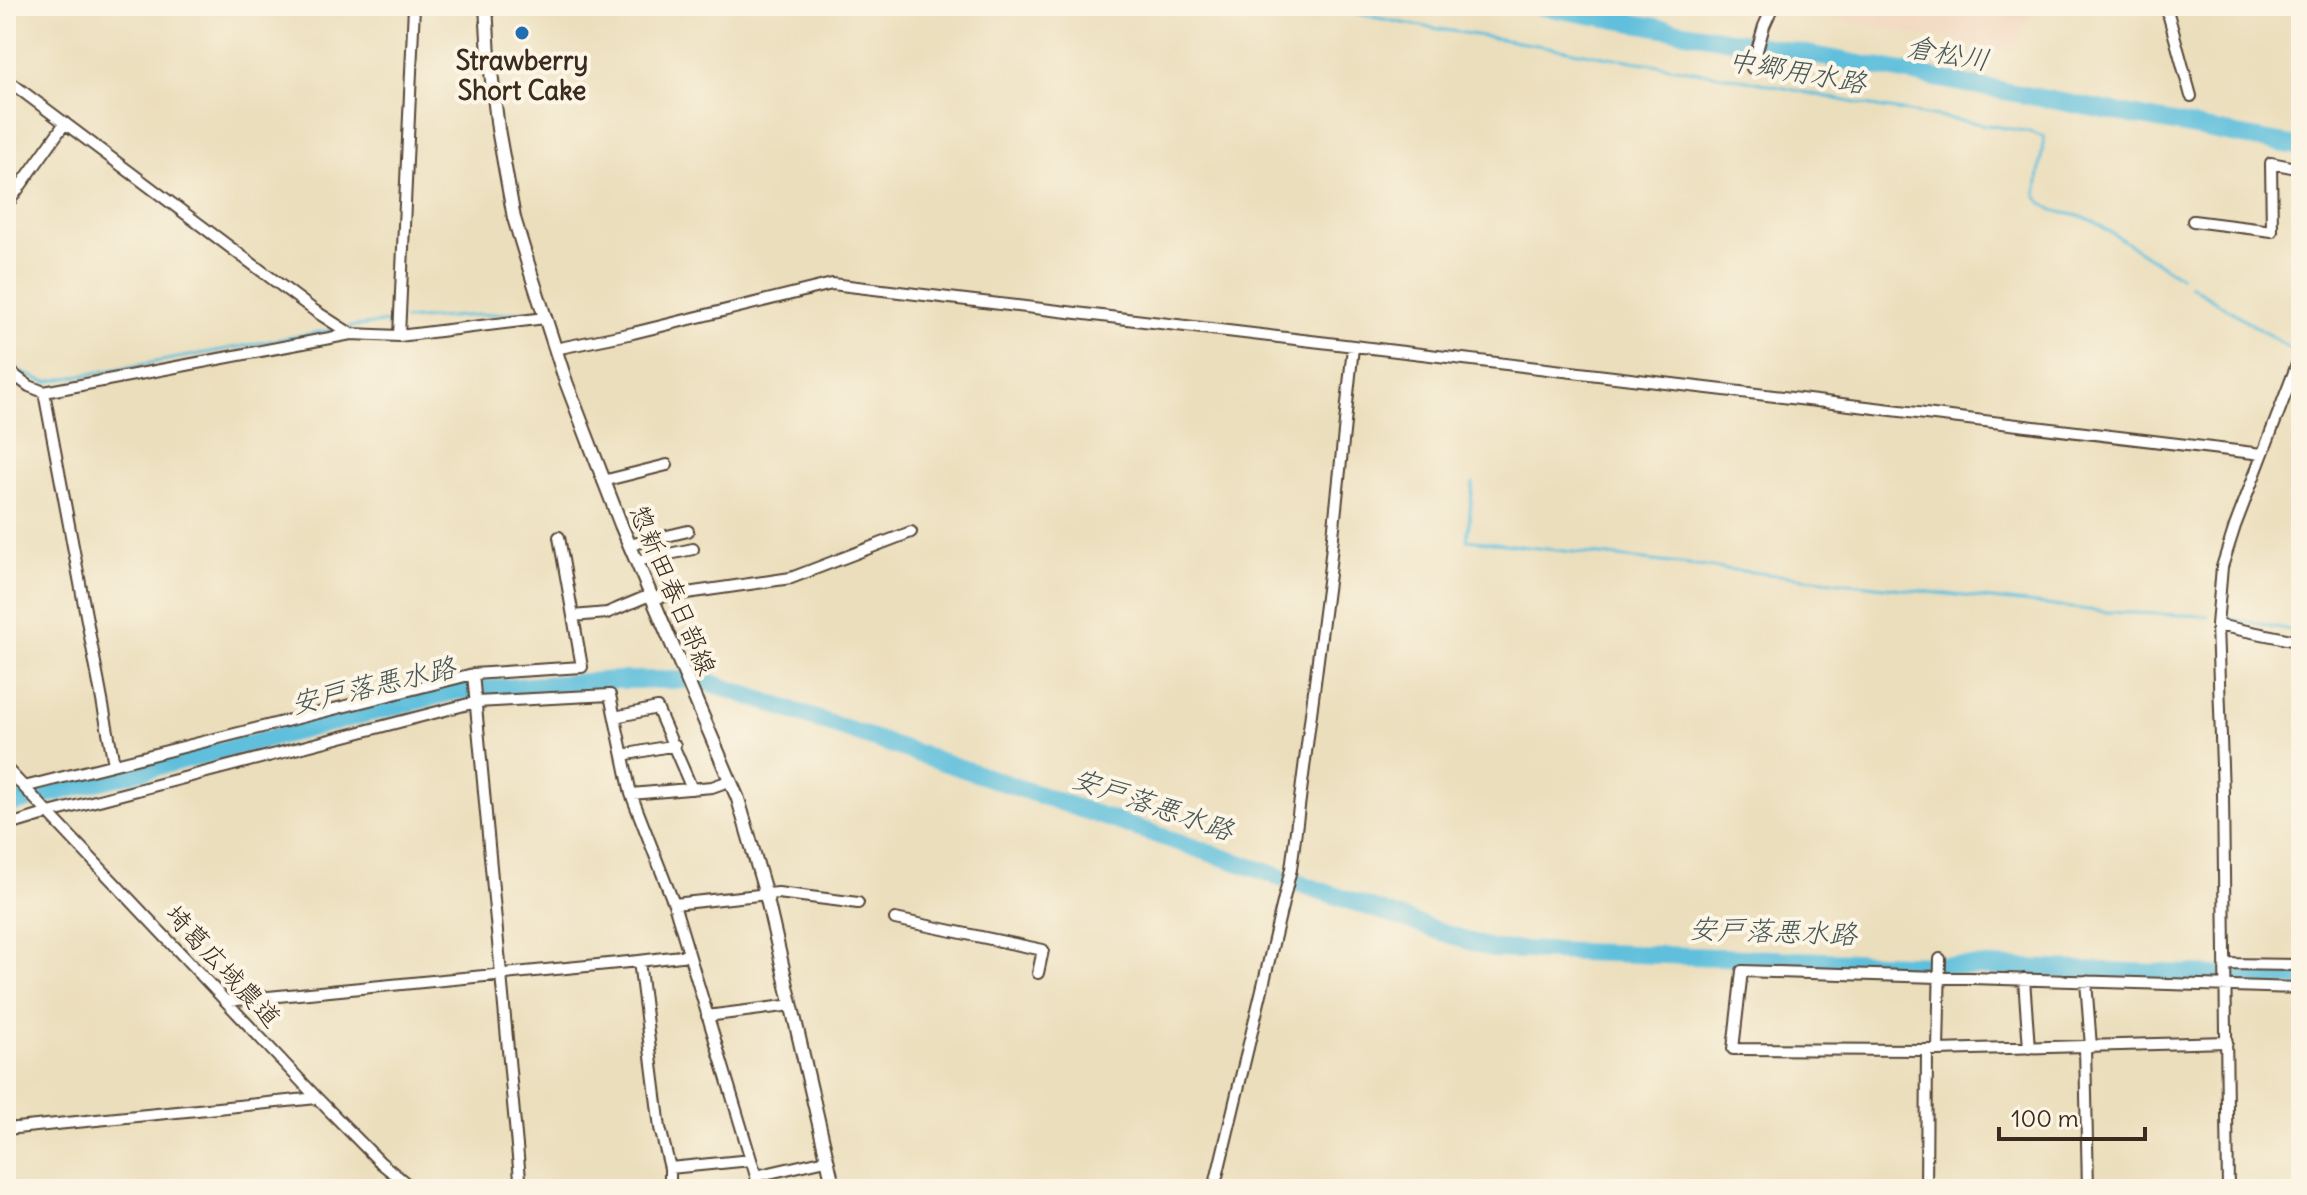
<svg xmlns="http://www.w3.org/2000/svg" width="2307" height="1195" viewBox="0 0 2307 1195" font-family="Delius,'Klee One',sans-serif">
  <rect width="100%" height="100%" fill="#fcf5e5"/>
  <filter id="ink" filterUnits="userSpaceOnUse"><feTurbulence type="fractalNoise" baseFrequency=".0125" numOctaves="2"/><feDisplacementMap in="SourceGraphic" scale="16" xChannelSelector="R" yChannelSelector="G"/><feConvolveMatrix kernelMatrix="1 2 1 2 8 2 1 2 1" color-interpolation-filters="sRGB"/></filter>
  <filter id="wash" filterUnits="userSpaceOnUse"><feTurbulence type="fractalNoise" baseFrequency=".006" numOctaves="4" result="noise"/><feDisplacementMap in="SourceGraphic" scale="32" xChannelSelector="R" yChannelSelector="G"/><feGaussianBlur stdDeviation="1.8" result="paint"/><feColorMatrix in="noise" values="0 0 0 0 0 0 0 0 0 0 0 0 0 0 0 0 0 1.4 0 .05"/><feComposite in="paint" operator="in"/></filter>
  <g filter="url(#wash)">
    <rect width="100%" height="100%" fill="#ebdebc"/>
    <!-- built -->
    <path fill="#f1d5bd" d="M1779,6H2033L2011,52L1777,9Z"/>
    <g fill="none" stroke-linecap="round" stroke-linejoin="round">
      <!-- stream -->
      <path stroke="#5ebfdc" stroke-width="3" d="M1319,6L1403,23L1742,79L1865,105L2030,132L2044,137L2036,196C2054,219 2070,209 2093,221L2180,277
        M2190,285L2294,351
        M404,320L524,312
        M349,327L397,321
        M6,361L23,373L46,382L337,329
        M1473,483L1467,540L2107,612L2208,616
        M2225,617L2301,632"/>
      <!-- river -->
      <path stroke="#5ebfdc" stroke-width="18" d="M1537,6L1776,48L2301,147
        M6,805L456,691L614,680H702L1492,949L2301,978"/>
    </g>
  </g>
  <g filter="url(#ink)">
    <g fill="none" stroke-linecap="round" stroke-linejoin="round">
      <defs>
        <path id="minor" d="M2166,6L2191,96
          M1752,68L1764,26L1773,6
          M6,79L315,311L351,334L399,336L545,318
          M6,206L65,123
          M2193,221L2272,231L2271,163L2301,169
          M399,336L414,6
          M555,349L633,333L832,284L2262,454
          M6,369L29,386L44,392L351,334
          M44,392L114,764
          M603,481L667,465
          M629,545L688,531
          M636,561L693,549
          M652,598L791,578L911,532
          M573,616L607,613L650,595
          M2217,625L2301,642
          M473,674L521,1189
          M615,717L657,708L692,789
          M623,755L675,745
          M6,768L317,1098L381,1163L413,1189
          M24,787L473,674L582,667L559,537
          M631,794L712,787L729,781
          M6,826L49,813L476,702L610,695L631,794L674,904L756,1176L758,1189
          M674,904L778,893L858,903
          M895,919L1043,950L1038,973
          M639,961L689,955
          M2225,964L2301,965
          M2299,965L2301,946
          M2024,979L2029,1048
          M2086,981L2091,1047
          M226,1001L639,961L660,1128L670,1168V1189
          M707,1016L792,1005
          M2085,1047L2088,1189
          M1927,1050L1733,1049L1742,971L2301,988
          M1938,1050L2227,1042
          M6,1129L317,1098
          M670,1168L751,1160
          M756,1176L826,1160
          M1214,1189L1291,869L1329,574L1353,347
          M1926,1189L1927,1050H1938L1940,959
          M2228,1189L2223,794L2217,625L2222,567L2235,526L2301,354"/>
        <path id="major" d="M486,6L489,56L498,129L514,218L532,277L566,382L621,525L738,799L766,895L834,1189"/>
      </defs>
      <!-- minor casing -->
      <use href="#minor" stroke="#554536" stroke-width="14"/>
      <!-- major casing -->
      <use href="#major" stroke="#554536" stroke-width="16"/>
      <!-- minor -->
      <use href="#minor" stroke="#fff" stroke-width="10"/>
      <!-- major -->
      <use href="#major" stroke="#fff" stroke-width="12"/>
    </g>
  </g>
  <!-- markers -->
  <circle fill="#1f6fb2" stroke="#fcf5e5" stroke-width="3" cx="522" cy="33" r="8"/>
  <g text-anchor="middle" stroke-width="8" stroke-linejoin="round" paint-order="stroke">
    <!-- poi labels -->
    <g font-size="26" font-weight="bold" fill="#3b2a1e" stroke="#fcf5e5">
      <text x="522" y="70">Strawberry<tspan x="522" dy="30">Short Cake</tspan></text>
    </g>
    <!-- street labels -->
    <g font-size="26" fill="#3b2a1e" stroke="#fcf5e5">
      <text transform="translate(673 590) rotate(67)" y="9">惣新田春日部線</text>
      <text transform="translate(223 966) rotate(47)" y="9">埼葛広域農道</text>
    </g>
    <!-- water labels -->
    <g font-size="28" font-style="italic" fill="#465757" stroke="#fcf5e5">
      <text transform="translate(1948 53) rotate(10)" y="10">倉松川</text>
      <text transform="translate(1797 71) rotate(10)" y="10">中郷用水路</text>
      <text transform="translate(373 685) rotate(-13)" y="10">安戸落悪水路</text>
      <text transform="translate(1153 804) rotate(19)" y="10">安戸落悪水路</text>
      <text transform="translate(1773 931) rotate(2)" y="10">安戸落悪水路</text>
    </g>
  </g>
  <!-- margin -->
  <rect width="2307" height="1195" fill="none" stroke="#fcf5e5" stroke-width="32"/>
  <!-- scale -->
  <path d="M1999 1127v12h146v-12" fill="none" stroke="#3b2a1e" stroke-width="4"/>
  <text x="2011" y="1127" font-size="24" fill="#3b2a1e" stroke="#fcf5e5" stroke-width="6" paint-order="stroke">100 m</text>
</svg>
